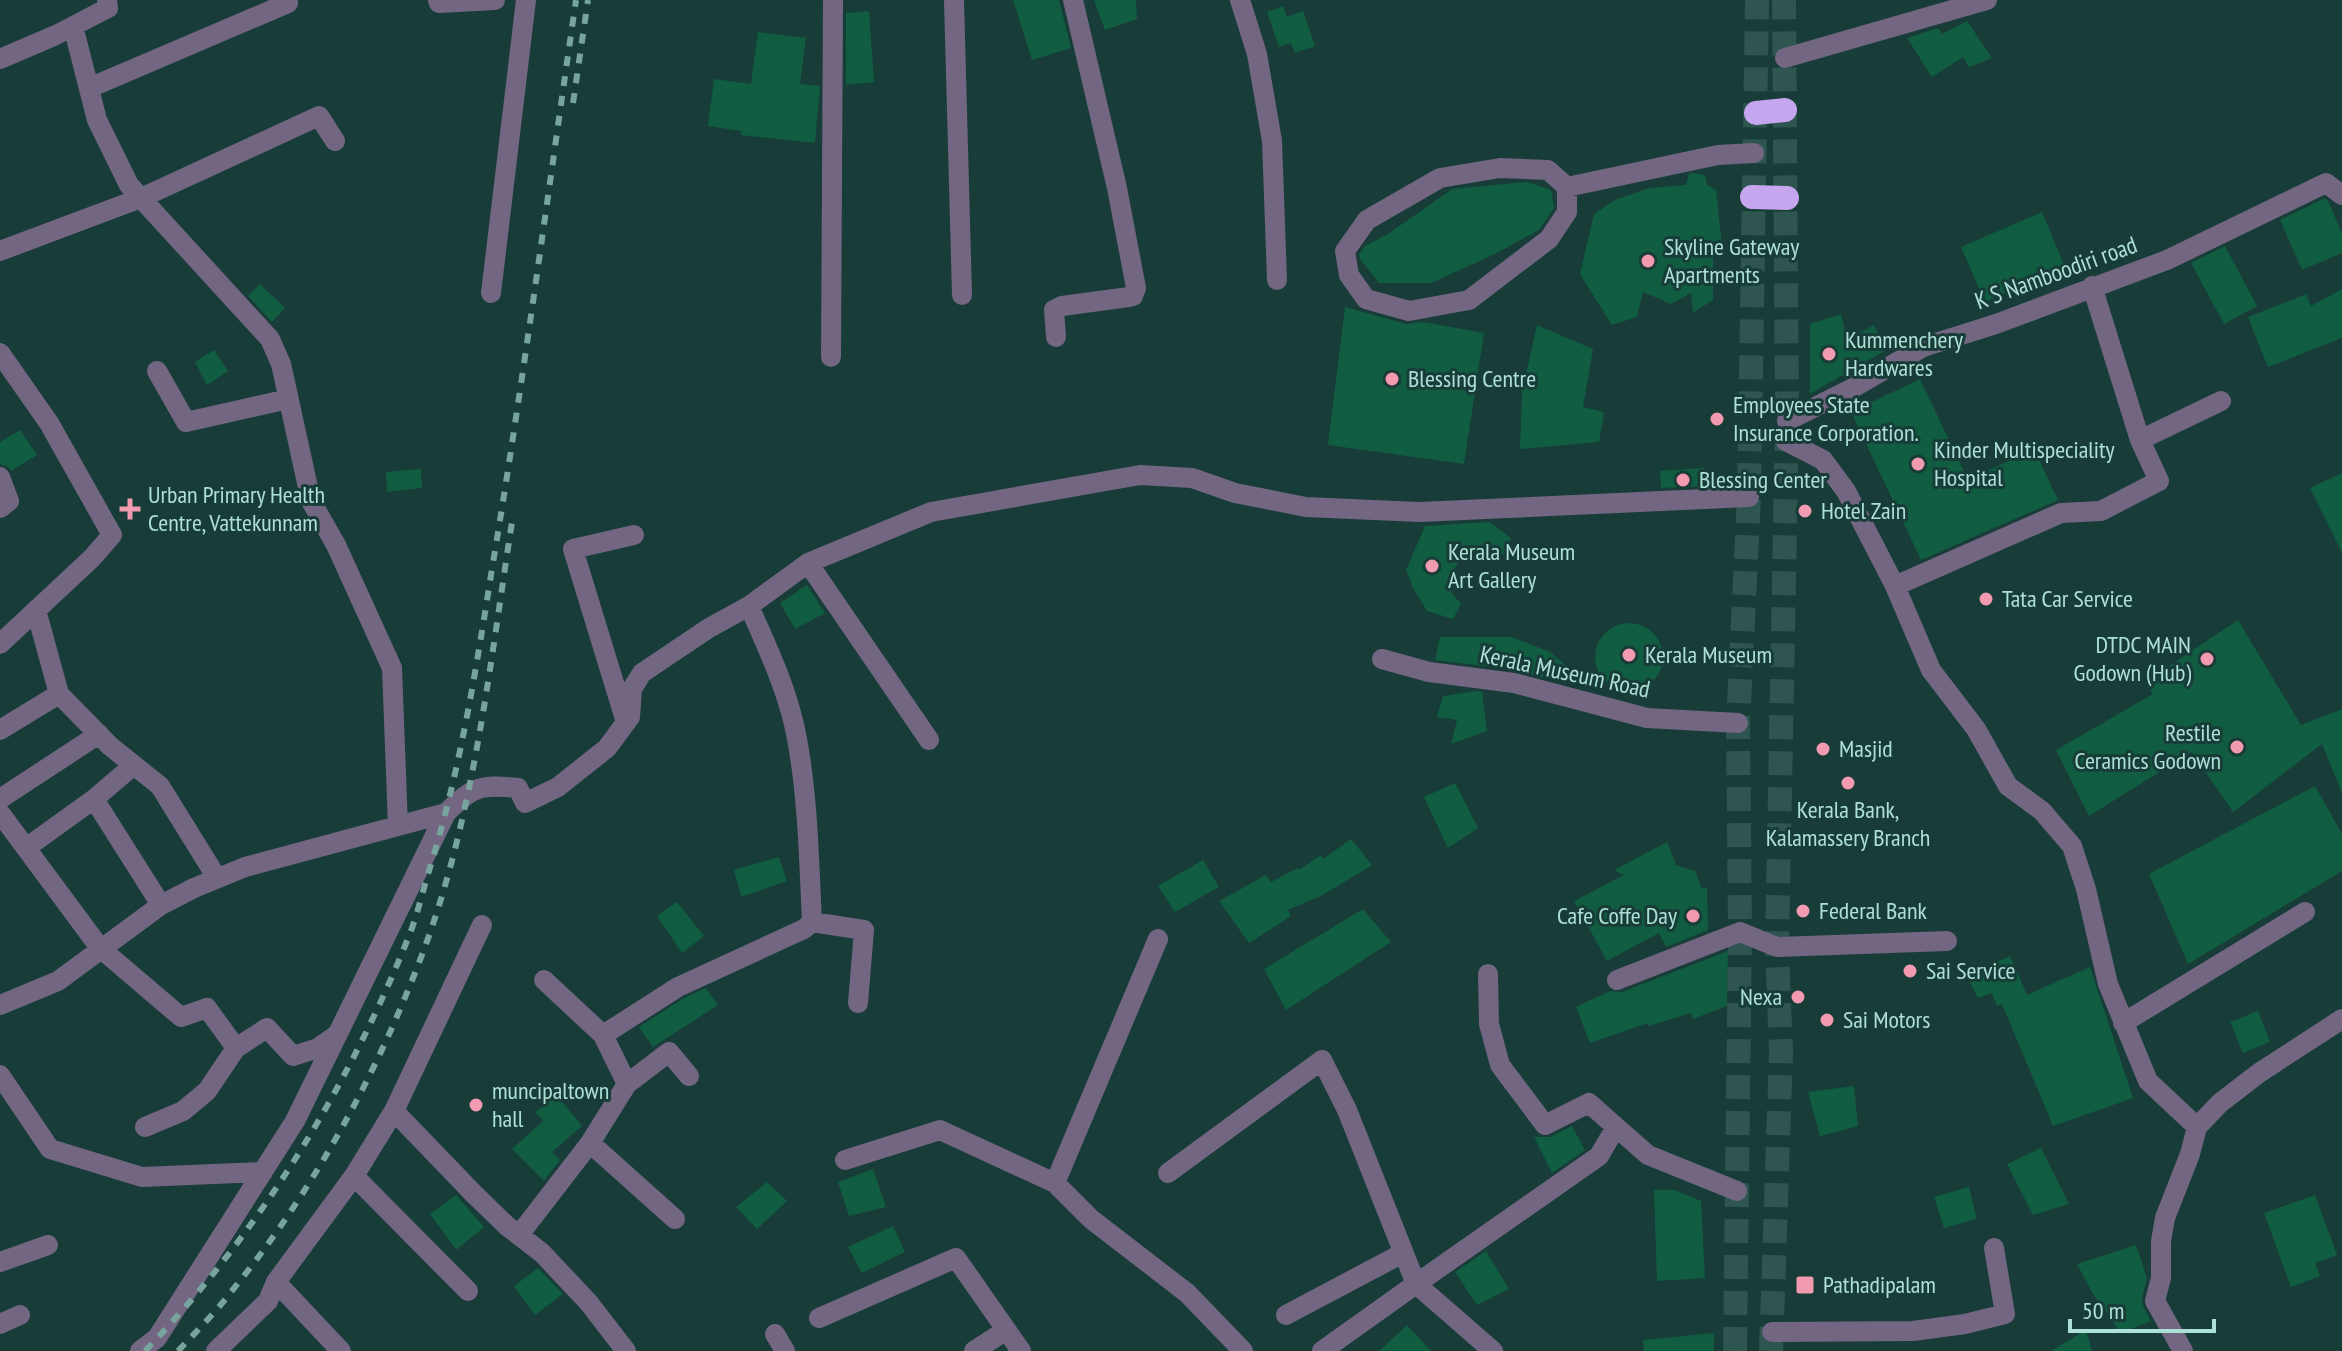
<svg xmlns="http://www.w3.org/2000/svg" width="2342" height="1351" viewBox="0 0 2342 1351" font-family="'PT Sans Narrow',sans-serif">
  <rect width="100%" height="100%" fill="#183c37"/>
  <!-- building -->
  <path fill="#105d42" d="M1013,0H1059L1071,48L1032,60Z
    M1094,0H1136L1137,19L1105,30Z
    M1283,6L1287,17L1303,11L1315,46L1295,53L1291,43L1279,47L1267,12Z
    M869,11L874,82L846,85V13Z
    M1967,21L1992,58L1969,67L1963,57L1932,77L1907,38L1938,28L1942,34Z
    M758,32L806,38L800,84L820,86L815,143L741,135V131L708,126L714,79L751,84Z
    M1694,173L1705,175L1707,185L1716,190L1722,244L1713,248V300L1693,313L1691,293L1671,304L1643,292L1637,317L1612,325L1580,274L1594,214L1615,200L1649,188L1686,185L1689,174Z
    M1527,182L1551,190L1554,208L1539,230L1493,255L1431,283H1379L1360,259L1359,254L1365,246L1388,234L1452,189Z
    M2325,198L2328,201L2342,233V253L2302,270L2280,220Z
    M2042,212L2065,267L1985,302L1961,247Z
    M2225,246L2257,306L2224,324L2191,263Z
    M260,284L285,308L272,322L248,296Z
    M2342,289V338L2268,367L2248,317L2306,294L2311,306Z
    M1345,307L1406,324L1423,322L1484,333L1464,464L1328,445Z
    M1841,314L1847,340L1874,325L1886,350L1810,394V324Z
    M1537,325L1593,349L1583,407L1604,412L1599,442L1520,449L1522,392Z
    M214,350L228,371L207,385L195,362Z
    M1920,379L1968,480L2034,449L2058,500L1921,560L1851,412Z
    M20,430L37,455L11,471L8,467L0,464V442Z
    M1704,468L1706,486L1661,488L1660,471Z
    M421,469L422,488L387,492L386,472Z
    M2342,473V553L2310,488Z
    M1490,522L1511,538L1504,554L1470,556L1458,563L1452,572L1451,592L1461,604L1453,619L1427,611L1413,588L1406,570L1425,526Z
    M807,585L825,613L795,629L780,603Z
    M2238,620L2301,725L2342,709V793L2322,744L2233,812L2192,752L2089,816L2056,750L2153,694L2145,682Z
    M1595 657a34 34 0 1 1 68 0a34 34 0 1 1-68 0Z
    M1440,637H1512L1550,652L1569,668L1559,682L1516,670L1435,660Z
    M1477,691L1482,692L1487,731L1451,744L1457,720L1437,717L1443,696Z
    M1455,783L1478,828L1448,848L1424,797Z
    M2315,786L2342,834V871L2188,964L2149,874Z
    M1351,839L1372,865L1323,895L1288,910L1291,916L1249,943L1219,901L1266,875L1271,882L1298,868L1299,870L1321,855L1323,859Z
    M1667,842L1676,865L1695,871L1702,889L1707,887L1708,930L1666,947L1659,933L1607,961L1574,901L1624,875L1614,870Z
    M779,857L787,881L741,897L734,870Z
    M1203,860L1219,887L1175,912L1158,886Z
    M677,902L704,936L682,953L657,916Z
    M1363,909L1391,942L1286,1010L1264,969Z
    M1728,951L1727,1006L1693,1019L1691,1013L1649,1026L1648,1023L1590,1043L1576,1007L1610,991L1622,992Z
    M2010,956L2027,995L2090,967L2133,1098L2053,1126L2002,1004L1997,1006L1992,993L1978,998L1966,975Z
    M706,988L718,1005L653,1047L639,1027L684,998Z
    M2258,1011L2270,1042L2243,1053L2230,1022Z
    M1854,1086L1858,1126L1820,1136L1808,1092Z
    M557,1096L582,1126L552,1152L560,1160L544,1181L512,1149L543,1121L535,1112Z
    M1572,1126L1585,1150L1552,1173L1534,1137H1550Z
    M2041,1148L2069,1204L2033,1215L2007,1164Z
    M873,1169L886,1207L849,1216L838,1182Z
    M767,1182L787,1201L757,1229L736,1207Z
    M1969,1187L1977,1219L1944,1228L1934,1197Z
    M1654,1190H1675L1701,1201L1705,1278L1657,1281Z
    M456,1195L484,1227L456,1250L430,1214Z
    M2315,1195L2337,1255L2315,1263L2320,1276L2291,1287L2264,1213Z
    M893,1226L905,1252L862,1273L848,1247Z
    M2136,1245L2147,1278L2142,1298L2143,1306L2151,1321L2121,1333L2093,1294L2077,1264Z
    M1486,1251L1509,1289L1477,1305L1455,1272Z
    M538,1268L563,1294L535,1315L514,1286Z
    M1407,1325L1431,1351H1379Z
    M2086,1330L2092,1351H2051Z
    M1714,1333V1351H1644L1643,1340Z"/>
  <g fill="none" stroke-linecap="round" stroke-linejoin="round">
    <!-- highway-tunnel -->
    <path stroke="#2e554f" stroke-width="24" stroke-dasharray="24 12" stroke-linecap="butt" d="M1735,1351L1740,932L1738,723L1749,497L1757,0
      M1771,1351L1781,1052L1777,947L1787,421L1784,0"/>
    <!-- minor -->
    <path stroke="#726683" stroke-width="20" d="M438,0L439,3L495,0
      M954,0L962,295
      M1240,0L1257,54L1272,141L1277,280
      M73,26L97,120L129,185L270,339L281,364L311,501L336,545L392,668L398,826
      M1785,58L1987,0
      M0,59L56,35L108,8L107,0
      M89,88L288,3
      M1567,187V212L1549,239L1469,300L1409,311L1366,299L1349,275L1345,251L1367,220L1440,178L1500,168L1548,170L1567,187L1718,155L1754,153
      M0,251L141,198L319,116L335,141
      M2092,286L2140,440
      M491,293L526,0
      M1056,337L1054,310L1062,306L1129,297L1133,296L1136,288L1117,188L1073,0
      M0,353L49,423L112,535L92,558L0,644
      M831,357L833,0
      M157,371L186,422L288,399
      M1787,421L1851,389L1923,347L1996,324L2167,260L2326,183L2342,195
      M1786,441L1823,460L1846,491L1895,586L1931,670L1976,729L2008,786L2042,811L2072,846L2086,889L2108,984L2148,1081L2197,1127
      M0,477L9,501L0,508
      M808,563L929,740
      M1895,586L2061,513L2101,511L2159,481L2140,440L2221,401
      M1382,659L1429,672L1514,683L1647,718L1738,723
      M59,694L110,746L160,786L217,878
      M625,719L573,549L634,535
      M0,730L59,694L36,610
      M0,799L99,734
      M94,799L134,765
      M0,813L100,948L181,1017L207,1008L236,1048L267,1028L293,1056L318,1048L338,1034
      M26,848L94,799L161,905
      M812,922L864,930L858,1003
      M1488,974L1489,1024L1500,1065L1545,1125L1589,1103L1616,1127
      M544,980L603,1035
      M1617,980L1740,932L1777,947L1947,941
      M0,1005L58,981L161,905L194,888L245,867L446,813
      M2123,1023L2305,912
      M0,1075L50,1149L142,1177L263,1172
      M627,1084L669,1052L689,1076
      M394,1111L473,1193L507,1226L542,1253L589,1303L626,1351
      M145,1127L183,1111L207,1091L236,1048
      M590,1143L675,1219
      M845,1160L940,1130L1055,1183L1091,1219L1187,1293L1243,1351
      M1168,1173L1322,1060L1347,1110L1416,1284L1599,1156L1616,1127L1648,1155L1737,1191
      M354,1176L468,1291
      M1055,1183L1158,939
      M519,1235L590,1143L627,1084L603,1035L678,987L804,929L812,922C809,861 808,798 797,739C789,693 768,649 749,606L808,563L931,512L1140,475L1192,478L1235,493L1306,507L1419,512L1749,497
      M0,1262L48,1245
      M276,1282L341,1351
      M1286,1315L1403,1253
      M819,1318L956,1258L1021,1351
      M0,1324L20,1315
      M1772,1332L1913,1331L1965,1324L2005,1314L1994,1248
      M775,1334L785,1351
      M140,1351L157,1338L295,1121L446,813C472,787 480,784 518,788L525,803L558,787L607,748L630,717L632,689L642,673L709,628L749,606
      M216,1351L268,1301L276,1282L354,1176L394,1111L482,925
      M974,1351L1005,1331
      M1322,1351L1416,1284L1493,1351
      M2183,1351L2155,1301L2161,1278V1241L2165,1218L2190,1154L2197,1127L2220,1103L2259,1073L2342,1019"/>
    <!-- highway -->
    <path stroke="#c6a7ef" stroke-width="24" d="M1756,113L1785,110
      M1752,197L1787,198"/>
    <!-- rail -->
    <path stroke="#77a59d" stroke-width="6" stroke-dasharray="10 10" stroke-linecap="butt" d="M573,103L588,0
      M145,1351C259,1233 348,1088 409,936C417,916 422,894 428,874C459,776 475,676 491,575C523,384 548,192 576,0
      M178,1351C196,1332 215,1313 231,1292C315,1189 380,1069 426,944C475,809 490,663 512,522"/>
  </g>
  <!-- markers -->
  <g fill="#f29ab0" stroke="#183c37" stroke-width="3">
    <circle cx="1648" cy="261" r="8"/>
    <circle cx="1829" cy="354" r="8"/>
    <circle cx="1392" cy="379" r="8"/>
    <circle cx="1717" cy="419" r="8"/>
    <circle cx="1918" cy="464" r="8"/>
    <circle cx="1683" cy="480" r="8"/>
    <path d="M126 497h8v8h8v8h-8v8h-8v-8h-8v-8h8z"/>
    <circle cx="1805" cy="511" r="8"/>
    <circle cx="1432" cy="566" r="8"/>
    <circle cx="1986" cy="599" r="8"/>
    <circle cx="1629" cy="655" r="8"/>
    <circle cx="2207" cy="659" r="8"/>
    <circle cx="2237" cy="747" r="8"/>
    <circle cx="1823" cy="749" r="8"/>
    <circle cx="1848" cy="783" r="8"/>
    <circle cx="1803" cy="911" r="8"/>
    <circle cx="1693" cy="916" r="8"/>
    <circle cx="1910" cy="971" r="8"/>
    <circle cx="1798" cy="997" r="8"/>
    <circle cx="1827" cy="1020" r="8"/>
    <circle cx="476" cy="1105" r="8"/>
    <rect x="1795" y="1275" width="20" height="20" rx="4"/>
  </g>
  <g text-anchor="middle" stroke-width="6" stroke-linejoin="round" paint-order="stroke">
    <!-- poi labels -->
    <g font-size="24" fill="#ade0d7" stroke="#183c37" text-anchor="start">
      <text x="1664" y="255">Skyline Gateway<tspan x="1664" dy="28">Apartments</tspan></text>
      <text x="1845" y="348">Kummenchery<tspan x="1845" dy="28">Hardwares</tspan></text>
      <text x="1408" y="387">Blessing Centre</text>
      <text x="1733" y="413">Employees State<tspan x="1733" dy="28">Insurance Corporation.</tspan></text>
      <text x="1934" y="458">Kinder Multispeciality<tspan x="1934" dy="28">Hospital</tspan></text>
      <text x="1699" y="488">Blessing Center</text>
      <text x="148" y="503">Urban Primary Health<tspan x="148" dy="28">Centre, Vattekunnam</tspan></text>
      <text x="1821" y="519">Hotel Zain</text>
      <text x="1448" y="560">Kerala Museum<tspan x="1448" dy="28">Art Gallery</tspan></text>
      <text x="2002" y="607">Tata Car Service</text>
      <text x="2191" y="653" text-anchor="end">DTDC MAIN<tspan x="2191" dy="28">Godown (Hub)</tspan></text>
      <text x="1645" y="663">Kerala Museum</text>
      <text x="2221" y="741" text-anchor="end">Restile<tspan x="2221" dy="28">Ceramics Godown</tspan></text>
      <text x="1839" y="757">Masjid</text>
      <text x="1848" y="818" text-anchor="middle">Kerala Bank,<tspan x="1848" dy="28">Kalamassery Branch</tspan></text>
      <text x="1819" y="919">Federal Bank</text>
      <text x="1677" y="924" text-anchor="end">Cafe Coffe Day</text>
      <text x="1926" y="979">Sai Service</text>
      <text x="1782" y="1005" text-anchor="end">Nexa</text>
      <text x="1843" y="1028">Sai Motors</text>
      <text x="492" y="1099">muncipaltown<tspan x="492" dy="28">hall</tspan></text>
      <text x="1823" y="1293">Pathadipalam</text>
    </g>
    <!-- street labels -->
    <g font-size="24" fill="#ade0d7" stroke="#183c37">
      <text transform="translate(2056 273) rotate(-20)" y="8">K S Namboodiri road</text>
      <text transform="translate(1565 672) rotate(12)" y="8">Kerala Museum Road</text>
    </g>
  </g>
  <!-- scale -->
  <path d="M2070 1319v12h144v-12" fill="none" stroke="#ade0d7" stroke-width="4"/>
  <text x="2082" y="1319" font-size="24" fill="#ade0d7" stroke="#183c37" stroke-width="6" paint-order="stroke">50 m</text>
</svg>
